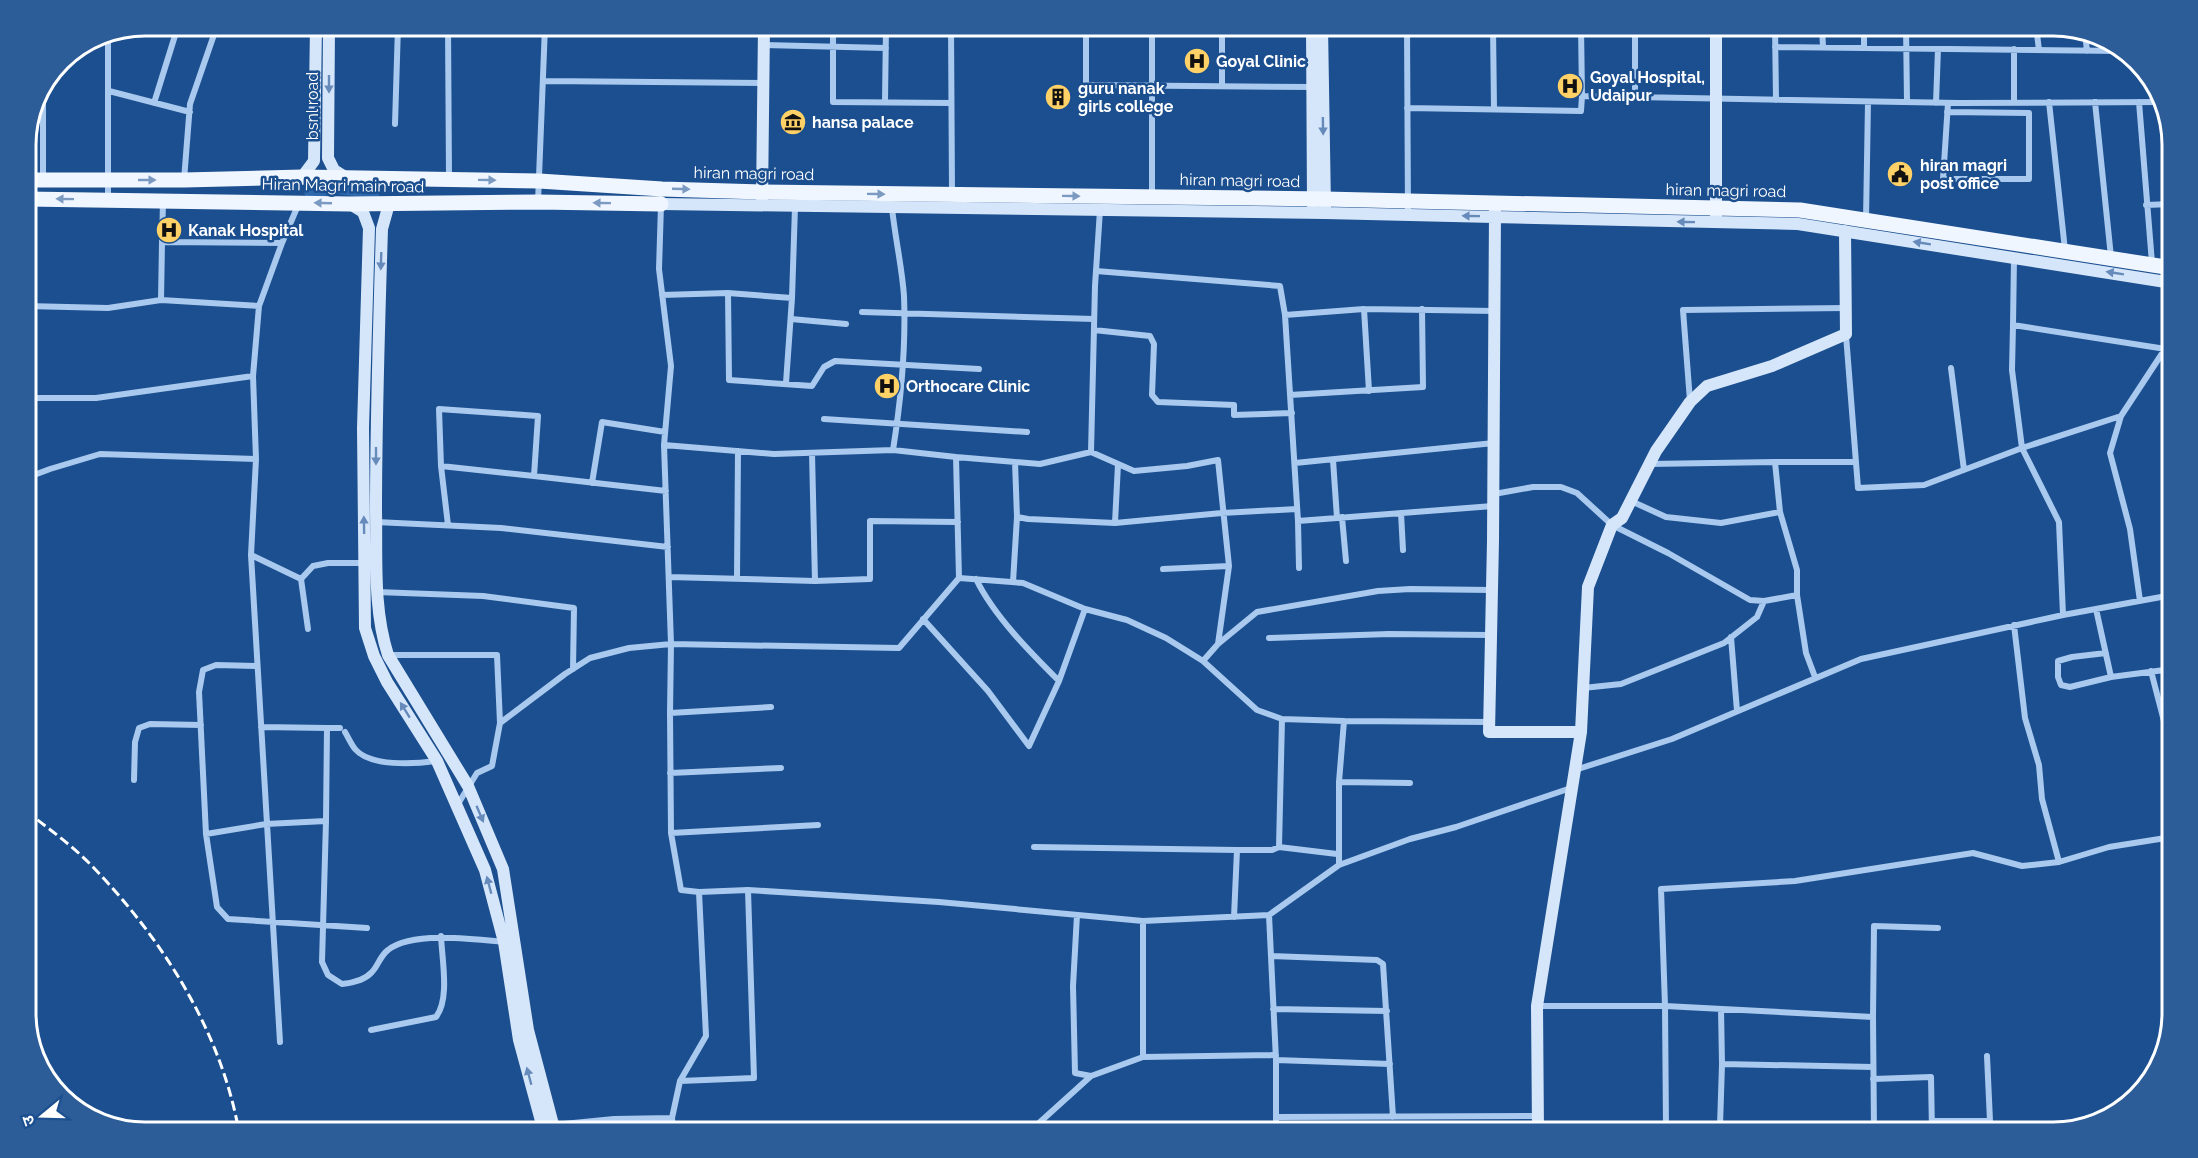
<svg xmlns="http://www.w3.org/2000/svg" width="2198" height="1158" viewBox="0 0 2198 1158" font-family="Raleway,'Noto Sans Devanagari',sans-serif">
  <rect width="100%" height="100%" fill="#1b4f8f"/>
  <!-- green -->
  <path fill="#2e69ad" d="M369,181L380,185L382,190L377,199L337,194L307,199L304,193L305,187L309,183L346,188Z"/>
  <g fill="none" stroke-linecap="round" stroke-linejoin="round">
    <!-- street -->
    <path stroke="#a9c9ee" stroke-width="6" d="M448,26L449,178
      M833,26V102L951,103
      M951,26L952,193
      M1086,26V85L1312,87
      M1222,26V86
      M1407,26L1408,215
      M1493,26L1494,109
      M1581,26L1582,96L1959,103L2160,102
      M1635,26V97
      M1775,26L1776,100
      M1822,26L1823,47
      M1864,26V48
      M1906,26L1907,102
      M2036,26L2039,50
      M2085,33L2087,51
      M764,45L886,48
      M1775,47L2121,51
      M545,81L763,83
      M43,86V179
      M109,91L190,112
      M885,102L886,26
      M2049,102L2065,250
      M2095,102L2111,257
      M2139,102L2152,263
      M154,103L178,26
      M1936,103L1938,49
      M2014,103V49
      M1407,108L1581,111L1582,96
      M1947,112L2029,113V179H1943L1948,103
      M395,124L398,26
      M184,180L190,104L217,26
      M1152,196V26
      M108,200V33
      M538,202L545,26
      M661,205L659,269L671,366L664,445L671,644L670,713L671,833L681,890L699,892L706,1036L680,1081L672,1118L673,1132
      M2146,205L2172,204
      M892,208C895,237 902,267 904,296C906,346 901,400 893,450L956,457L959,578L1023,583L1085,609L1127,620L1166,638L1203,661L1218,644L1257,612L1378,591L1410,589L1492,590
      M1100,210L1095,286L1091,452L1134,471L1187,466L1218,460L1229,566L1218,644
      M1866,220L1868,102
      M162,242L163,202
      M2014,258L2013,325L2172,350
      M1096,271L1280,286L1285,315L1298,521L1493,506
      M728,293L729,380L812,386L824,367L835,361L979,369
      M662,295L728,293L792,298
      M161,300L162,242L282,243
      M26,306L108,308L161,300L259,306
      M1364,309L1369,391
      M862,312L1094,319
      M1285,315L1364,309L1495,311
      M791,319L846,324
      M1094,330L1150,336L1154,344L1152,395L1158,402L1234,405V415L1292,413
      M1846,335L1858,488L1924,485L2022,448L2012,370L2013,325
      M1951,368L1964,470
      M786,383L792,298L795,207
      M1290,395L1423,387L1422,309
      M26,398H96L253,376
      M1690,401L1683,310L1846,308
      M2121,416L2110,453L2130,529L2140,601
      M824,419L1027,432
      M664,445L774,454L893,450
      M956,457L1040,464L1091,452
      M256,459L251,555L280,1042
      M1333,460L1337,518
      M1775,462H1854
      M1295,463L1494,443
      M441,466L534,476
      M26,478L50,469L100,454L256,459L253,376L259,306L282,243L299,203
      M592,483L602,422L665,432
      M1494,494L1533,487H1561L1577,493L1612,525L1668,553L1750,600L1764,601L1797,595V570L1780,512L1775,462L1649,464
      M1631,501L1666,517L1721,523L1780,512
      M26,506L27,478
      M1401,513L1403,550
      M1017,517L1028,519L1115,523L1222,513L1297,509
      M1342,517L1346,561
      M1298,521L1299,568
      M376,522L501,528L668,547
      M1115,523L1118,464
      M448,525L441,466L439,409L538,416L534,476L666,491
      M251,555L301,579L308,629
      M1163,569L1229,566
      M669,577L815,581L812,453
      M301,579L313,566L328,563H365
      M737,579L738,451
      M976,579C994,616 1030,652 1059,681
      M815,581L870,579V521L958,522
      M1013,582L1017,517L1015,462
      M377,592L483,596L574,608L573,669
      M1797,595L1806,653L1815,677
      M2096,609L2111,677
      M2063,615L2172,595
      M923,619L988,691L1029,746L1059,681L1085,609
      M2014,625L2025,718L2039,765L2042,799L2059,862
      M1731,637L1737,711
      M1269,638L1389,634L1490,635
      M2106,653L2072,657L2058,661V677L2061,685L2070,687L2111,677L2172,669
      M388,655H497L500,723
      M1203,661L1257,710L1282,719L1344,721
      M257,666L216,665L203,670L199,692L206,834L217,907L228,919L367,928
      M2151,671L2172,752
      M1583,688L1621,684L1724,643L1757,617L1764,601
      M670,713L771,707
      M327,728H340
      M345,732C348,737 351,744 355,749C370,767 415,764 436,761
      M1575,770L1672,739L1861,659L2063,615L2059,522L2022,448L2121,416L2165,349
      M670,773L781,768
      M134,780L135,742L139,728L150,724L201,725
      M1339,782L1410,783
      M458,804L477,773L492,766L500,723L565,674L590,658L629,648L671,644L899,648L959,578
      M326,821L322,962L328,975L342,984C352,983 364,981 372,972C378,966 380,956 388,950C412,931 474,939 504,942
      M671,833L818,825
      M206,834L266,824L326,821L327,728L261,727
      M1034,847L1237,850H1272L1279,847L1337,854
      M1279,847L1282,719
      M1339,865L1410,839L1456,827L1571,788
      M699,892L748,890L939,902L1143,921L1269,915L1339,865V782L1344,721L1489,722
      M1077,915L1073,986L1075,1073L1091,1076
      M1269,915L1276,1060V1132
      M1234,917L1237,850
      M1143,921V1057
      M1271,956L1377,960L1383,964L1393,1117
      M1537,1006H1665L1661,889L1795,881L1973,853L2022,866L2059,862L2109,847L2172,837
      M1273,1009L1387,1011
      M1721,1009L1722,1064
      M1873,1017L1874,1132
      M371,1030L436,1017C450,999 442,960 441,936
      M1987,1056L1990,1121
      M1276,1060L1390,1064
      M1873,1079L1931,1077L1932,1132
      M680,1081L754,1078L748,890
      M1276,1117L1538,1116
      M1932,1121H1990L1991,1132
      M553,1125L614,1119L672,1118
      M1598,1125L1645,1129
      M1720,1126L1722,1064L1873,1067
      M1666,1127L1874,1125
      M1029,1132L1091,1076L1143,1057L1276,1055
      M1645,1132V1129L1666,1127L1665,1006L1873,1017L1874,926L1938,928"/>
    <!-- secondary -->
    <path stroke="#d6e6fa" stroke-width="12" d="M329,26L328,158L334,170L347,178
      M1312,26L1313,205
      M1322,26L1325,207
      M1716,26V216
      M302,177L314,161L316,26
      M762,201L764,26
      M350,204L363,212L369,228L363,428L365,628L374,656L387,682L437,761L485,870L504,942L519,1040L544,1132
      M389,204L382,229C379,323 376,416 376,511C377,558 373,609 388,655L468,786L503,869L528,1030L555,1132
      M661,204L1325,213L1798,224L2172,283
      M1495,210L1493,541L1489,732H1581
      M1538,1132L1537,1006L1581,732L1588,587L1612,525L1622,518L1656,451L1690,402L1707,386L1772,366L1846,334L1845,231"/>
    <!-- primary -->
    <path stroke="#f0f6ff" stroke-width="15" d="M26,180H184L302,177L539,181L662,189L762,192L1325,199L1800,210L2172,268
      M26,199L350,204L538,202L661,204"/>
    <!-- rail -->
    <path stroke="#fff" stroke-width="3" stroke-dasharray="10 4.5" stroke-linecap="butt" d="M26,811C49,829 73,846 93,867C163,940 221,1031 239,1132"/>
  </g>
  <!-- one-way arrows -->
  <defs><path id="oneway-solid" d="M-6-.8H1V-3.2L6.5 0L1 3.2V.8H-6Z" transform="scale(1.5)"/></defs>
  <g fill="#668bba">
    <use href="#oneway-solid" transform="translate(329 84) rotate(90)"/>
    <use href="#oneway-solid" transform="translate(1323 126) rotate(89)"/>
    <use href="#oneway-solid" transform="translate(1471 216) rotate(-179)"/>
    <use href="#oneway-solid" transform="translate(1686 222) rotate(-179)"/>
    <use href="#oneway-solid" transform="translate(1922 243) rotate(-171)"/>
    <use href="#oneway-solid" transform="translate(381 261) rotate(92)"/>
    <use href="#oneway-solid" transform="translate(2115 273) rotate(-171)"/>
    <use href="#oneway-solid" transform="translate(376 456) rotate(90)"/>
    <use href="#oneway-solid" transform="translate(364 525) rotate(-91)"/>
    <use href="#oneway-solid" transform="translate(405 710) rotate(-122)"/>
    <use href="#oneway-solid" transform="translate(480 814) rotate(67)"/>
    <use href="#oneway-solid" transform="translate(489 885) rotate(-105)"/>
    <use href="#oneway-solid" transform="translate(529 1076) rotate(-105)"/>
  </g>
  <g fill="#7b9ac1">
    <use href="#oneway-solid" transform="translate(147 180)"/>
    <use href="#oneway-solid" transform="translate(487 180) rotate(1)"/>
    <use href="#oneway-solid" transform="translate(681 189) rotate(2)"/>
    <use href="#oneway-solid" transform="translate(876 194) rotate(1)"/>
    <use href="#oneway-solid" transform="translate(1071 196) rotate(1)"/>
    <use href="#oneway-solid" transform="translate(65 199) rotate(-179)"/>
    <use href="#oneway-solid" transform="translate(323 203) rotate(-178)"/>
    <use href="#oneway-solid" transform="translate(602 203) rotate(-179)"/>
  </g>
  <!-- icons -->
  <defs>
    <symbol id="hospital-disc" viewBox="-11 -11 22 22"><circle r="9.5" fill="#ffd166" stroke="#1b4f8f"/><path d="M-5-5h3v3.5h4V-5h3V5h-3V1.5h-4V5h-3Z" fill="#111"/></symbol>
    <symbol id="building-disc" viewBox="-11 -11 22 22"><circle r="9.5" fill="#ffd166" stroke="#1b4f8f"/><path d="M-4-6H4V6H1V3H-1V6H-4ZM-2.5-4.3h1.7v1.8h-1.7ZM.8-4.3h1.7v1.8H.8ZM-2.5-1h1.7V.8h-1.7ZM.8-1h1.7V.8H.8Z" fill="#111"/></symbol>
    <symbol id="museum-disc" viewBox="-11 -11 22 22"><circle r="9.5" fill="#ffd166" stroke="#1b4f8f"/><path d="M0-6L6-3V-2H-6V-3ZM-5-1h2V3h-2ZM-1-1h2V3h-2ZM3-1h2V3H3ZM-6 4H6V6H-6Z" fill="#111"/></symbol>
    <symbol id="civic-disc" viewBox="-11 -11 22 22"><circle r="9.5" fill="#ffd166" stroke="#1b4f8f"/><path d="M-.6-6.5H3V-4.5H.6V-3L4-1V1h2V6H-6V1h2V-1L-.6-3ZM-1.2 2.5V6h2.4V2.5Z" fill="#111"/></symbol>
  </defs>
  <g fill-rule="evenodd">
    <use href="#hospital-disc" x="1182" y="46" width="30" height="30"/>
    <use href="#hospital-disc" x="1555" y="71" width="30" height="30"/>
    <use href="#building-disc" x="1043" y="82" width="30" height="30"/>
    <use href="#museum-disc" x="778" y="107" width="30" height="30"/>
    <use href="#civic-disc" x="1885" y="159" width="30" height="30"/>
    <use href="#hospital-disc" x="154" y="215" width="30" height="30"/>
    <use href="#hospital-disc" x="872" y="371" width="30" height="30"/>
  </g>
  <g text-anchor="middle" stroke-width="5" stroke-linejoin="round" paint-order="stroke">
    <!-- poi labels -->
    <g font-size="16" font-weight="bold" fill="#fff" stroke="#1b4f8f" text-anchor="start">
      <text x="1216" y="67">Goyal Clinic</text>
      <text x="1590" y="83">Goyal Hospital,<tspan x="1590" dy="18">Udaipur</tspan></text>
      <text x="1078" y="94">guru nanak<tspan x="1078" dy="18">girls college</tspan></text>
      <text x="812" y="128">hansa palace</text>
      <text x="1920" y="171">hiran magri<tspan x="1920" dy="18">post office</tspan></text>
      <text x="188" y="236">Kanak Hospital</text>
      <text x="906" y="392">Orthocare Clinic</text>
    </g>
    <!-- street labels -->
    <g font-size="16" fill="#fff" stroke="#1b4f8f">
      <text transform="translate(312 106) rotate(-90)" y="6">bsnl road</text>
      <text transform="translate(754 173) rotate(1)" y="6">hiran magri road</text>
      <text transform="translate(1240 180) rotate(1)" y="6">hiran magri road</text>
      <text transform="translate(343 185) rotate(1)" y="6">Hiran Magri main road</text>
      <text transform="translate(1726 190) rotate(1)" y="6">hiran magri road</text>
    </g>
  </g>
  <!-- crop -->
  <path d="M0 0H2198V1158H0ZM145 36H2053A109 109 0 0 1 2162 145V1013A109 109 0 0 1 2053 1122H145A109 109 0 0 1 36 1013V145A109 109 0 0 1 145 36Z" fill="#2d5d98" fill-rule="evenodd"/>
  <path fill="none" stroke="#fff" stroke-width="3" d="M145 36H2053A109 109 0 0 1 2162 145V1013A109 109 0 0 1 2053 1122H145A109 109 0 0 1 36 1013V145A109 109 0 0 1 145 36Z"/>
  <!-- north arrow -->
  <g transform="translate(42 1116) rotate(251)" stroke="#1b4f8f" stroke-width="4.5" paint-order="stroke">
  <path d="M0-4.5L10 22L0 15L-10 22Z" fill="#ffffff"/>
  <text y="-9" font-size="16" font-weight="bold" text-anchor="middle" fill="#ffffff">उ</text>
  </g>
</svg>
